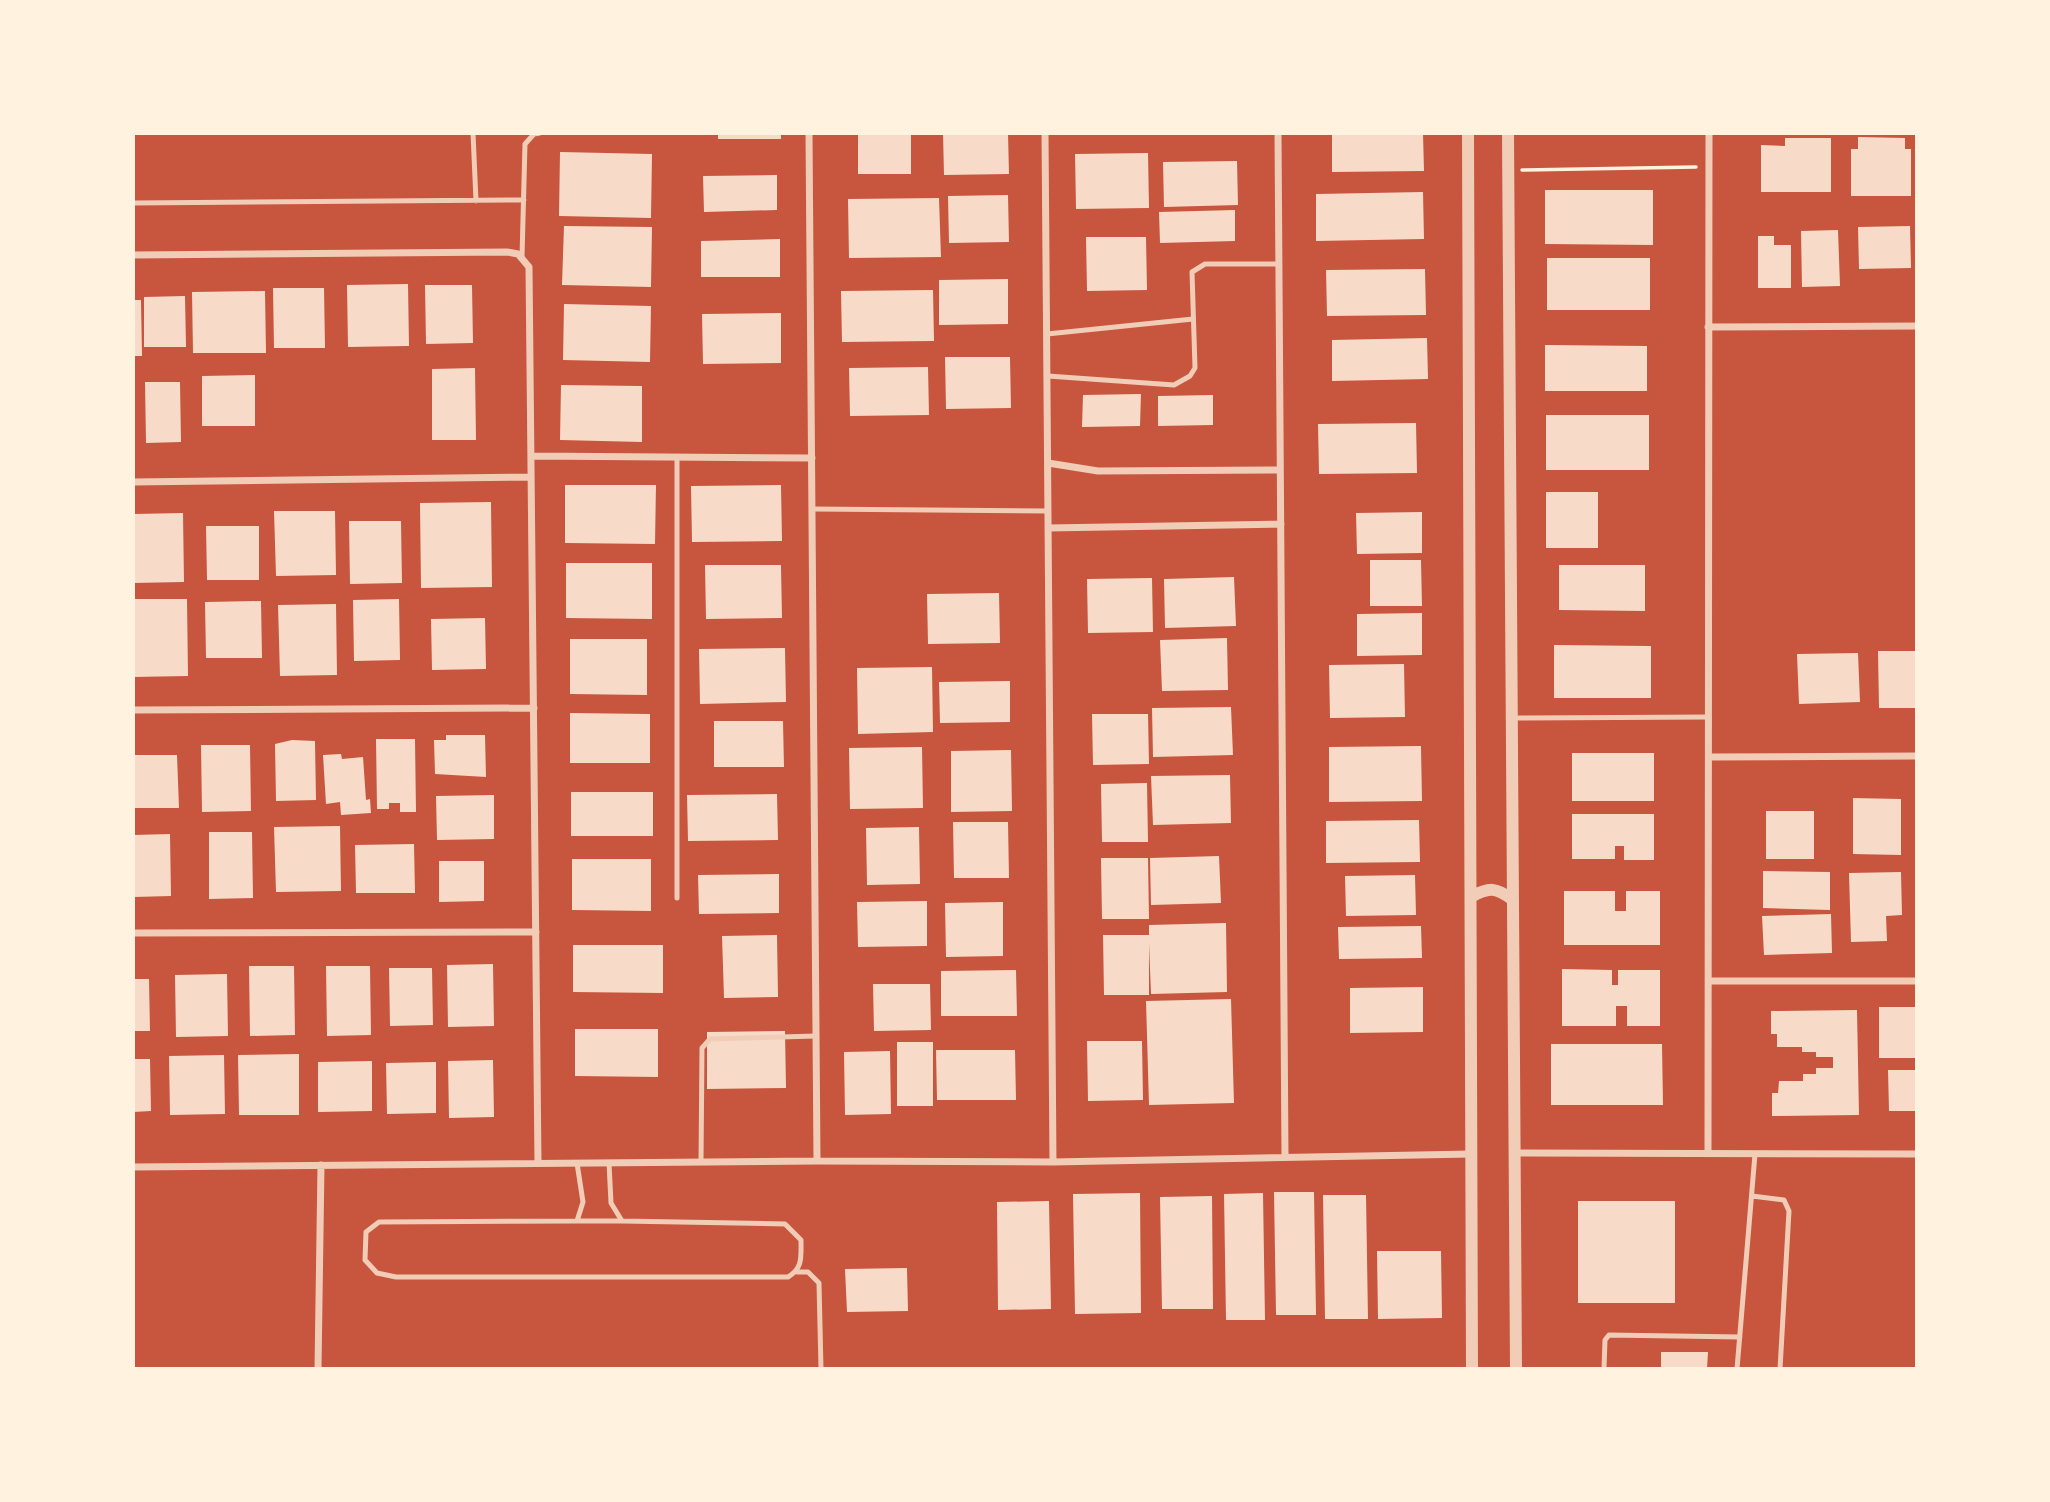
<svg xmlns="http://www.w3.org/2000/svg" width="2050" height="1502" viewBox="0 0 2050 1502" font-family="'Varela Round',sans-serif">
  <rect width="100%" height="100%" fill="#c8553d"/>
  <!-- building -->
  <path fill="#f7dbc8" d="M718,133H781V139H718Z
    M858,133H911V174H858Z
    M943,133H1008L1009,174L944,175Z
    M1332,133H1423L1424,171L1332,172Z
    M1858,137L1905,138V149H1911V196H1851V149H1858Z
    M1785,138H1831V192H1761V145L1785,146Z
    M560,152L652,154L651,218L559,216Z
    M1148,153L1149,208L1076,209L1075,154Z
    M1237,161L1238,205L1164,207L1163,162Z
    M777,175V210L704,212L703,176Z
    M1545,190H1653V245L1545,244Z
    M1423,192L1424,239L1316,241V194Z
    M1008,195L1009,242L949,243L948,196Z
    M939,198L941,257L849,258L848,199Z
    M1235,210V241L1160,243L1159,212Z
    M564,226L652,227L651,287L562,285Z
    M1910,226L1911,268L1859,269L1858,227Z
    M1838,230L1840,286L1802,287L1801,231Z
    M1758,236H1774V245H1791V288H1758Z
    M1086,237H1146L1147,290L1087,291Z
    M780,239V277H701V241Z
    M1547,258H1650V310H1547Z
    M1425,269L1426,315L1327,316L1326,270Z
    M1008,279V324L939,325V280Z
    M408,284L409,346L348,347L347,285Z
    M425,285H472L473,343L426,344Z
    M273,288H324L325,348H274Z
    M933,290L934,341L842,342L841,291Z
    M265,291L266,353H193L192,292Z
    M185,296L186,347H144V297Z
    M133,300H141L142,356H133Z
    M564,304L651,306L650,362L563,360Z
    M781,313V363L703,364L702,314Z
    M1427,338L1428,379L1332,381V340Z
    M1545,345L1647,346V391H1545Z
    M945,357H1010L1011,408L946,409Z
    M928,367L929,415L850,416L849,368Z
    M475,368L476,440H432V369Z
    M255,375V426H202V376Z
    M145,382H180L181,442L146,443Z
    M561,385L642,386V442L560,440Z
    M1141,394L1140,426L1082,427L1083,395Z
    M1213,395V425L1158,426V396Z
    M1546,415H1649V470H1546Z
    M1416,423L1417,473L1319,474L1318,424Z
    M565,485H656L655,544L565,543Z
    M781,485L782,541L692,542L691,486Z
    M1546,492H1598V548H1546Z
    M491,502L492,587L421,588L420,503Z
    M274,511H335L336,575L276,576Z
    M1422,512V553L1357,554L1356,513Z
    M183,513L184,582L133,583V514Z
    M349,521H401L402,583L350,584Z
    M206,526H259V580H207Z
    M1370,560H1421L1422,606H1370Z
    M566,563H652V619L566,618Z
    M705,565H781L782,618L706,619Z
    M1559,565H1645V611L1559,610Z
    M1234,577L1236,626L1165,628L1164,579Z
    M1152,578L1153,632L1088,633L1087,579Z
    M999,593L1000,643L928,644L927,594Z
    M133,599H187L188,676L133,677Z
    M399,599L400,660L354,661L353,600Z
    M261,601L262,658H206L205,602Z
    M336,604L337,675L280,676L278,605Z
    M1422,613V655L1357,656V614Z
    M485,618L486,669L432,670L431,619Z
    M1227,638L1228,690L1162,691L1160,640Z
    M570,639H647V695L570,694Z
    M1554,645L1651,646V698H1554Z
    M785,648L786,702L700,704L699,649Z
    M1878,651H1917V708H1879Z
    M1858,653L1860,702L1799,704L1797,654Z
    M1404,664L1405,717L1330,718L1329,665Z
    M932,667L933,732L858,734L857,668Z
    M1010,681V722L940,723L939,682Z
    M1231,707L1233,755L1153,757L1152,708Z
    M570,713L650,714V763H570Z
    M1092,714H1148L1149,764L1093,765Z
    M714,721H783L784,767H714Z
    M446,735H485L486,777L435,774L434,740H446Z
    M376,739H415L416,812H400V803H389V809H377Z
    M292,740L315,741L316,800L276,801L275,744Z
    M201,745H250L251,811L202,812Z
    M1421,746L1422,801L1329,802V747Z
    M922,747L923,808L850,809L849,748Z
    M1011,750L1012,811L951,812V751Z
    M1572,753H1654V801H1572Z
    M341,754L342,759L363,757L366,800L370,799L371,813L341,815L340,802L326,804L323,755Z
    M133,755H177L179,808H133Z
    M1230,775L1231,823L1153,825L1151,776Z
    M1147,783L1148,842H1102L1101,784Z
    M571,792H653V836H571Z
    M777,794L778,840L688,841L687,795Z
    M494,795V839L437,840L436,796Z
    M1853,798L1901,799V855L1853,854Z
    M1766,811H1814V859H1766Z
    M1572,814H1654V860H1624V846H1615V859H1572Z
    M1419,820L1420,862L1326,863V821Z
    M953,822H1008L1009,878H954Z
    M340,826L341,891L276,892L274,827Z
    M919,827L920,884L867,885L866,828Z
    M209,832H252L253,898L209,899Z
    M170,834L171,896L134,897L133,835Z
    M414,844L415,893H356L355,845Z
    M1219,856L1221,903L1151,905L1150,858Z
    M1101,858H1148L1149,919H1102Z
    M572,859H651V911L572,910Z
    M439,861H484V901L439,902Z
    M1763,871L1830,872V910L1763,908Z
    M1901,872L1902,915L1886,916L1887,941L1851,942L1849,873Z
    M779,874V913L699,914L698,875Z
    M1415,875L1416,915L1346,916L1345,876Z
    M1564,891H1615V911H1626V891H1660V945H1564Z
    M927,901V946L858,947L857,902Z
    M1003,902V956L946,957L945,903Z
    M1831,914L1832,953L1764,955L1762,916Z
    M1226,923L1227,992L1151,994L1149,943V995H1104L1103,935H1149V925Z
    M1421,926L1422,958L1339,959L1338,927Z
    M777,935L778,997L724,998L722,936Z
    M573,945H663V993L573,992Z
    M493,964L494,1026L448,1027L447,965Z
    M249,966H294L295,1035L250,1036Z
    M326,966H370L371,1035L327,1036Z
    M389,968H432L433,1025L390,1026Z
    M1562,969L1612,970V985H1618V970H1660V1026H1627V1006H1616V1026H1562Z
    M1016,970L1017,1016H941V971Z
    M227,974L228,1036L176,1037L175,975Z
    M133,979H149L150,1031H133Z
    M873,984H930L931,1030L874,1031Z
    M1423,987V1032L1350,1033V988Z
    M1231,999L1234,1103L1149,1105L1146,1001Z
    M1879,1007H1917V1058H1879Z
    M1857,1010L1859,1115L1772,1116V1093H1778L1779,1081H1803V1074H1816V1068H1833V1057H1816V1052H1802V1047H1777V1034H1771V1011Z
    M575,1029H658V1077L575,1076Z
    M785,1031L786,1088L707,1089V1032Z
    M1087,1041H1142L1143,1100L1088,1101Z
    M897,1042H933V1106H897Z
    M1551,1044H1662L1663,1105H1551Z
    M936,1050H1015L1016,1100H937Z
    M890,1051L891,1114L845,1115L844,1052Z
    M299,1054V1115H239L238,1055Z
    M224,1055L225,1114L170,1115L169,1056Z
    M133,1059H150L151,1111L133,1112Z
    M493,1060L494,1117L449,1118L448,1061Z
    M372,1061V1111L318,1112V1062Z
    M436,1062V1113L387,1114L386,1063Z
    M1888,1070H1917V1111H1889Z
    M1274,1192H1314L1316,1315H1276Z
    M1140,1193L1141,1313L1075,1314L1073,1194Z
    M1263,1193L1265,1320H1226L1224,1194Z
    M1323,1195H1366L1368,1319H1325Z
    M1212,1196L1213,1309H1162L1160,1197Z
    M1049,1201L1051,1309L998,1310L997,1202Z
    M1578,1201H1675V1303H1578Z
    M1377,1251H1441L1442,1318L1378,1319Z
    M907,1268L908,1311L847,1312L845,1269Z
    M1661,1352H1708L1707,1369H1661Z"/>
  <g fill="none" stroke-linecap="round" stroke-linejoin="round">
    <!-- path -->
    <path stroke="#fff3e0" stroke-width="3.5" d="M1522,170L1696,167"/>
    <!-- service -->
    <path stroke="#f1ccb7" stroke-width="5" d="M473,133L476,201
      M133,203L524,200
      M522,257L525,144L534,134L540,133
      M1047,334L1193,319
      M1048,376L1174,385L1190,376L1195,368L1192,272L1205,264H1279
      M812,509L1048,511
      M1512,718L1709,717
      M677,898V457
      M701,1162L702,1048L710,1039L816,1036
      M577,1163L583,1202L577,1221L379,1222L366,1232L365,1260L377,1273L396,1277H788C803,1268 801,1257 801,1240L785,1224L622,1221L611,1203L609,1163
      M1752,1196L1784,1200L1789,1211L1780,1369
      M577,1221H622
      M797,1272H808L819,1283L821,1369
      M1604,1369L1605,1340L1609,1335L1740,1337
      M1737,1369L1755,1154"/>
    <!-- minor -->
    <path stroke="#f1ccb7" stroke-width="7" d="M809,133L817,1161
      M1045,133L1053,1162
      M1278,133L1285,1157
      M133,255L507,252L518,254L529,267L538,1163
      M1708,327L1917,326
      M531,456L812,458
      M1048,463L1098,471L1280,470
      M133,482L531,477
      M1048,528L1281,524
      M133,710L534,708
      M1709,757L1917,756
      M133,933L536,932
      M1710,981H1917
      M1514,1153L1917,1154
      M1708,1153L1709,133
      M133,1167L817,1161L1053,1162L1471,1154
      M318,1369L321,1165"/>
    <!-- tertiary -->
    <path stroke="#f1ccb7" stroke-width="12" d="M1468,133L1472,1369
      M1508,133L1516,1369
      M1471,897C1489,887 1496,887 1513,900"/>
  </g>
  <!-- border -->
  <rect width="2050" height="1502" fill="none" stroke="#fff3e0" stroke-width="270"/>
</svg>
